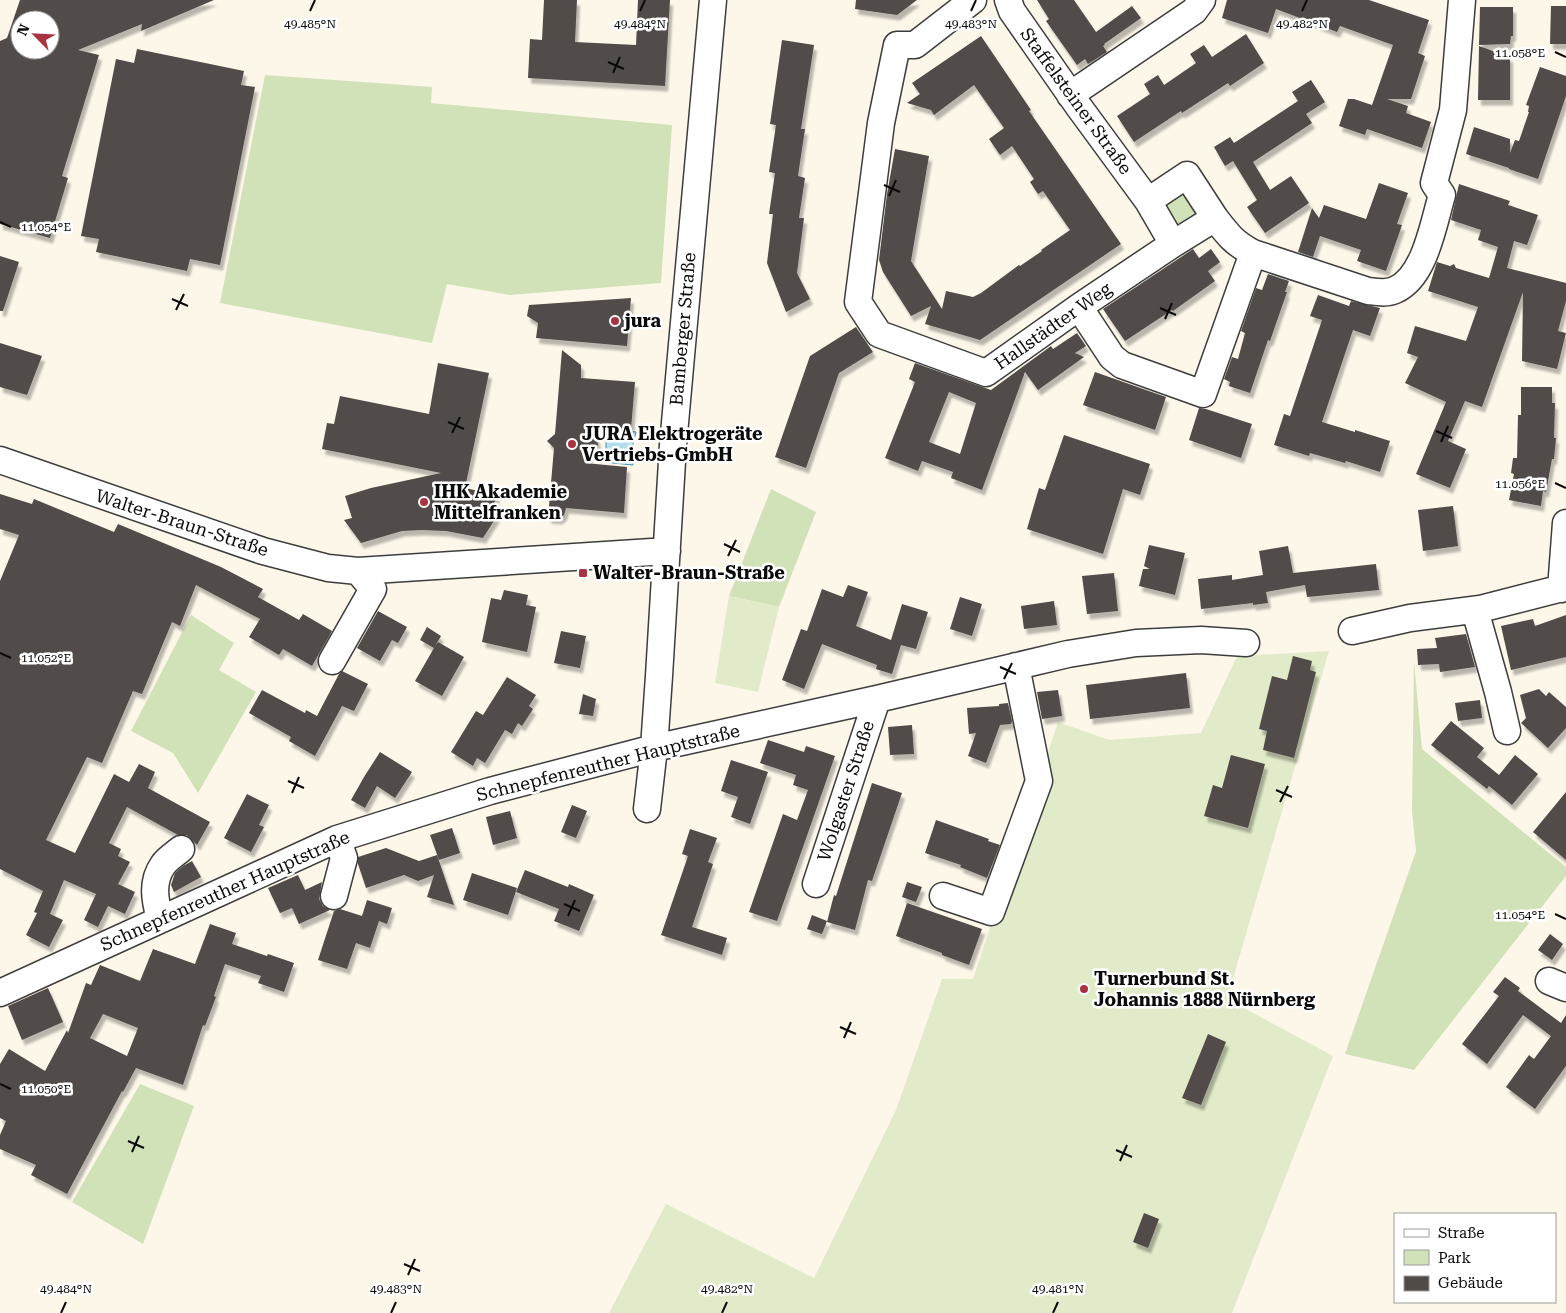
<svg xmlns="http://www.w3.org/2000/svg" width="1566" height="1313" viewBox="0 0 1566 1313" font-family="'Roboto Serif',serif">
  <defs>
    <filter id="shadow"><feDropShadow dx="3" dy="5.5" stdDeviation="1" flood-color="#0004"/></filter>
  </defs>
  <rect width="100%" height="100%" fill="#fdf7ea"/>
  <!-- green -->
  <path fill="#d1e2b8" d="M265,75L432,87L431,103L672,125L661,283L510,295L447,284L432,343L220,303Z
    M1183,189L1197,212C1192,218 1182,227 1175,223L1162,206Z
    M771,489L816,512L779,607L729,596Z
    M191,615L234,643L219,670L256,692L198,793L173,753L131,731Z
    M1414,661L1422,749L1566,867V876L1414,1070L1345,1054L1416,851L1412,811Z
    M140,1084L194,1106L143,1244L72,1202Z"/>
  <!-- pitch -->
  <path fill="#e2ebc9" d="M729,596L779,607L758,692L715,683Z
    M1329,651L1227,999L1333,1056L1232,1313H609L666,1204L814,1278L896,1110L942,979H973L1058,722L1109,740L1201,733L1237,656Z"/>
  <!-- water -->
  <path fill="#b4ddee" stroke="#4496bd" d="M606,429L636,432L633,444V465L603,462L606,450Z"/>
  <!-- building -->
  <path fill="#514b48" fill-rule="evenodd" filter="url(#shadow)" d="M20,0H214L141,31L142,24L78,50L99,55L62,176L68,178L50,238L0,224V41L7,38ZM20,20H50V50H20Z
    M544,0H577L575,42L636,45L638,0H670L665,86L528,78L530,39L542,40Z
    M856,0H917L897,15L855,9Z
    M1037,0H1074L1096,32L1132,6L1141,18L1104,44L1105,45L1103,46L1107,52L1088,64L1085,59L1077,65L1046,21L1049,19Z
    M1227,0H1369L1429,20L1418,53L1425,56L1411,99H1387L1408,106L1406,113L1431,122L1422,148L1367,129L1365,135L1339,126L1348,99H1354L1372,105L1393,45L1340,26L1337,32L1276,9L1268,33L1222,18Z
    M1551,6H1566V44H1550Z
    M1480,7H1513V36H1511L1510,44L1479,45Z
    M1246,34L1264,63L1230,86L1228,83L1182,113L1181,111L1134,142L1117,116L1150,94L1144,84L1158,75L1164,85L1196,63L1190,54L1204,45L1212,57Z
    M981,36L1031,110L1029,111L1121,244L980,340L925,324L931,306L911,316L883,272L879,260L887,194L895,149L929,156L911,261L942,309L946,291L973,297L981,293L1019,265L1020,266L1042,251L1041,250L1070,230L1043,191L1038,194L1030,182L1034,179L1012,146L1000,155L989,139L1004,128L974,85L934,115L931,110L907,103L920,94L912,83Z
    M782,40L814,45L801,129H805L798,176L805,178L799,218H804L797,273L810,299L786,312L767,263L773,214H769L775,173L769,172L776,125L770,124Z
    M1479,46L1510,57V100H1478Z
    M137,49L244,71L241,85L255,87L220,265L190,259L187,271L96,252L99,239L81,236L116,59L134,63Z
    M1540,67L1566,76V96L1538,179L1509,169V168L1466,154L1474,127L1510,139V153L1515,140L1519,141L1529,112H1528L1529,106L1526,105Z
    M1311,80L1325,102L1306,114L1312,123L1253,162L1270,190L1291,176L1309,203L1265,233L1247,207L1257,200L1233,161L1225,166L1214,147L1230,137L1234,143L1298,101L1292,92Z
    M1379,183L1408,193L1397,224L1402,225L1386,271L1357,261L1361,250L1320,236L1313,257L1298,252L1312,208L1319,218L1324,205L1366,219Z
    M1459,184L1510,201L1508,205L1538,215L1527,245L1514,241L1507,268L1566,283V301L1558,331L1566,333L1557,369L1522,361L1523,292L1482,407L1465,401L1448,441L1466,449L1450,488L1416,474L1446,402L1405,383L1418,357L1407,353L1415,326L1466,341L1478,307L1428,291L1437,262L1450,266L1454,264L1456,268L1489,278L1498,247L1478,240L1481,230L1451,220Z
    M1193,249L1199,258L1211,249L1220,262L1208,271L1215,281L1173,311L1172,310L1125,341L1103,309Z
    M0,256L19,262L3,311H0Z
    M1268,274L1289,281L1285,292H1287L1270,341L1268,340L1250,393L1229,386L1230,382L1224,379L1232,357L1238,359L1245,333L1241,331L1256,288L1262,290Z
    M1318,295L1349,306L1351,301L1380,308L1370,336L1353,330L1322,422L1355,432V430L1390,441L1380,472L1346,461L1345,463L1310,453L1309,456L1274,445L1284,414L1290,416L1322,320L1310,316Z
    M631,298L627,346L536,338L538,323L527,316L529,305Z
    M856,327L873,352L839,373L806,468L775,457L810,356Z
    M1077,333L1086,346L1075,353L1084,357L1038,390L1025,372L982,490L951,478L953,472L922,461L918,471L885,458L915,382L909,379L915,363L991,390L1051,346L1053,349ZM949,392L976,403L960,454L929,442Z
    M0,343L42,356L27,395L0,387Z
    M562,350L581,365V378L635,382L631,429L594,425L598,445L585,463L627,467L624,513L566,508L564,515L559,519L548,518L554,448L547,441L555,434Z
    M438,363L489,373L465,488L497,495L491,513L497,516L483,538L446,531L421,530L402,531L361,543L344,520L352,518L345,496L371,488L441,473L322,449L327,423L334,424L340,396L429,414Z
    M1095,372L1166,397L1155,430L1083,405Z
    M1521,387H1552V403H1555L1554,438H1556L1554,459H1552L1546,492L1543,491L1541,506L1509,500L1514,474L1511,473L1513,458H1517L1518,415H1521Z
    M1199,408L1206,409L1252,424L1241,458L1189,440Z
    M1064,435L1150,464L1140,495L1123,489L1103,554L1027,529L1039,488L1045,490Z
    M0,494L32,504L34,499L114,532L118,524L221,567L263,589L258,597L299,620L303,614L332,631L312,666L283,649L279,655L249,637L260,619L196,585L180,626L172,622L142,694L133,691L102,763L87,757L46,840L75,853L114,774L129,782L139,764L155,772L148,788L210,822L197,845L187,835H178L127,807L109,843L121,849L118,856L130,862L118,884L135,892L125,914L108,906L98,927L84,920L96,894L64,880L50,914L63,920L49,947L26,935L37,913L34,912L43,891L0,869V581L19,535L0,529Z
    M1453,506L1458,546L1423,551L1418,510Z
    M1149,545L1185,553L1175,595L1139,586L1143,569H1150L1144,566Z
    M1288,546L1293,573L1376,564L1379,590L1307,597L1305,585L1266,592L1268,603L1253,605V603L1201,609L1198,579L1232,575V580L1263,575L1259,551Z
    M1114,573L1118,611L1087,614L1082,576Z
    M848,585L868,592L856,626L891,640L902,604L928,612L916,649L901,645L892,674L876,669L877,665L822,644L804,689L782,680L801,629L807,631L822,589L843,597Z
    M504,590L528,595L526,605L536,607L527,652L482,642L491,598L501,600Z
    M960,597L982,604L972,636L950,629Z
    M1054,601L1057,625L1024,629L1021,606Z
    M378,611L407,627L398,643L392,640L380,661L357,648Z
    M1566,615V657L1511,670L1501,626L1533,619L1535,626Z
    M427,627L441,636L435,646L438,642L464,657L442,696L415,681L434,648L420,640Z
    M561,631L586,636L580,668L554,663Z
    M1466,634L1475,667L1440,672L1439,664L1418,665L1417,649L1437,648L1435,638Z
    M1293,656L1312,661L1310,670L1316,672L1294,758L1263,750L1267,731L1259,729L1272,676L1287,680Z
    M342,671L368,684L354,711L342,706L315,756L289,741L291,737L249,713L262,690L305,713L306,710L317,716L339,674Z
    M1186,673L1190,708L1090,719L1086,685Z
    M507,677L536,695L529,706L533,709L522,726L518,723L512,734L505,730L485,763L477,758L473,766L451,752L476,711L483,715Z
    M1539,689L1546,696L1549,692L1566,707V728L1548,748L1521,723L1526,718L1520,695Z
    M1058,690L1062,716L1042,719L1037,692Z
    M583,694L596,699L593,716L579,714Z
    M1480,700L1482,718L1458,721L1455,703Z
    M1008,703L1012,721L1011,724L1000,725L986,763L968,756L976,733L969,734L967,708L999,706V704Z
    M1451,721L1484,748L1477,757L1499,775L1515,755L1538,774L1512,805L1489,786L1487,789L1431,745Z
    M912,725L914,754L890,755L888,727Z
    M768,740L804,752L806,746L835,756L777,921L749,912L783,814L797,820L808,790L793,785L796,775L760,763Z
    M380,752L412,772L395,798L377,786L365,808L351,800L364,777Z
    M1231,755L1265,764L1248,828L1204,816L1213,785L1222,788Z
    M731,760L768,772L750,824L731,817L738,797L721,791Z
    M872,783L902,793L872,881L868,880L855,930L827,922L834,895L836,896Z
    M1566,792V860L1533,832Z
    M247,794L269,805L259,825L264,827L251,852L224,838Z
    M572,805L587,811L576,838L561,832Z
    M510,811L517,838L493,845L486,817Z
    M936,820L989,839L988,841L1000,845L987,878L960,867L961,865L925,853Z
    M452,828L460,853L439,860L430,835Z
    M690,829L717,838L708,862L713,864L692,927L727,938L722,955L661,935L688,856L682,854Z
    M386,848L419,861L437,855L454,905L427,897L434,875L418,881L404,875L366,888L358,864V857Z
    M192,861L201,877L174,892L171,885L175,873L183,866Z
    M525,870L568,887L569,884L594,895L579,931L554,921L559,909L516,892Z
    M472,873L517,888L508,915L463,900Z
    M298,875L305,890L322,882L319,899L323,906L330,910L299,924L292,908L280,913L268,888Z
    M907,882L922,887L916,902L902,897Z
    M367,900L392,908L387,924L379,921L370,948L356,943L347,969L318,960L334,911L340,909L362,916Z
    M907,903L982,929L969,965L942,955V953L896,936Z
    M812,915L827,921L822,934L807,929Z
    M210,924L236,933L232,944L267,956L268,954L294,963L284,992L258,983L261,976L225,964L214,996L216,997L205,1026L203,1025L183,1085L136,1068L123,1092L122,1091L67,1194L31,1175L36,1165L0,1149V1135L6,1121L0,1118V1064L9,1049L45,1071L67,1030L68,1033L86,983L91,985L100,965L140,981L153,949L195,964ZM103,1014L138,1028L127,1056L90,1038Z
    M1550,934L1563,944L1552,960L1538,950Z
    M1505,977L1520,988L1518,991L1561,1023L1566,1015V1066L1535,1109L1506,1087L1529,1055L1534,1059L1551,1036L1523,1015L1487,1064L1462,1044L1499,996L1493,992Z
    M48,988L63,1022L22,1040L8,1006Z
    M1208,1034L1226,1042L1201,1105L1182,1098Z
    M1144,1213L1159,1219L1148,1248L1133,1242Z"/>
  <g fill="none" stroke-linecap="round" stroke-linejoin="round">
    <defs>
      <path id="minor" d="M973,0L915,45H897L881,123L858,302L879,334L986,373L1079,307L1173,244
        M1008,0L1012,11L1079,107L1148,201L1173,244L1215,218L1187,175L1148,201
        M1070,95L1194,11L1202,0
        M1215,218C1228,235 1234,243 1253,253L1368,291C1377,292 1386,294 1395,290C1425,277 1433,225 1442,195L1434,183L1453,110L1462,0
        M1079,307L1112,357L1122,365L1203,394L1253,253
        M0,460L263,551L328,568L358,571L667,551
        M1561,589L1566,523
        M1475,610L1498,692L1507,731
        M1352,631L1410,618L1480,609L1566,587
        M332,661L373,589L358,571
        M647,809L654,748L659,676L673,445L713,0
        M816,884L877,699
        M334,896L344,858L337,839
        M943,896L991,912L1039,781L1016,666
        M160,919C155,901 151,882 163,865C167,859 175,854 181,849
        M1549,981L1566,988
        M0,993L337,839L490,791L654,748L877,699L1068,654L1136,643L1201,640L1246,643"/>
    </defs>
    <!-- minor casing -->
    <use href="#minor" stroke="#3d3d3d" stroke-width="29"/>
    <!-- minor -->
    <use href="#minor" stroke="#fff" stroke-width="26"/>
  </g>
  <!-- ticks -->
  <path fill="none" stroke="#0a0a0a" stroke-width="2" d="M310,11L315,0M640,11L645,0M971,11L976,0M1302,11L1307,0M1555,52L1566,57M608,62L624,69M613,73L620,57M884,185L900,192M889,196L896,180M0,222L11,227M172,299L188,306M1160,308L1176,315M176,310L184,294M1165,319L1172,303M448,422L464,429M1436,431L1452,438M452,433L460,417M1441,442L1448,426M1555,483L1566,488M724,544L740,552M728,556L736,540M0,653L11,658M1000,667L1016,674M1004,679L1012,663M288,781L304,788M1276,790L1292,797M292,793L299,777M1280,802L1288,786M564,904L580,911M1555,914L1566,919M568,916L575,900M840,1027L856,1034M844,1038L851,1022M0,1084L11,1089M128,1141L144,1148M1116,1150L1132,1157M132,1152L139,1136M1120,1161L1127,1145M404,1264L420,1271M408,1275L415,1259M61,1313L66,1302M391,1313L396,1302M722,1313L727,1302M1053,1313L1058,1302"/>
  <!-- markers -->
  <g fill="#aa3342" stroke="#fff" stroke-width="2">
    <circle cx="615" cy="321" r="5"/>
    <circle cx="572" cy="444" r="5"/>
    <circle cx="424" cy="502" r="5"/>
    <rect x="578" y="568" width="10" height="10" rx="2.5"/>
    <circle cx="1084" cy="989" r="5"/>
  </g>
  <g text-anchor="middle" stroke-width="5" stroke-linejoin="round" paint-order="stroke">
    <!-- street labels -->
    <g font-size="18" fill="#0a0a0a" stroke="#fff">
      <text transform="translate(1076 101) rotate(54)" y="6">Staffelsteiner Straße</text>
      <text transform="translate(1053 326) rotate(-35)" y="6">Hallstädter Weg</text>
      <text transform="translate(683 329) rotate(-85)" y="6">Bamberger Straße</text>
      <text transform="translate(182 523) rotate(18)" y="6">Walter-Braun-Straße</text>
      <text transform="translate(608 763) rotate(-14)" y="6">Schnepfenreuther Hauptstraße</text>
      <text transform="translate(846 791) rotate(-72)" y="6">Wolgaster Straße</text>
      <text transform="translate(225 891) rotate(-24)" y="6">Schnepfenreuther Hauptstraße</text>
    </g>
    <!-- poi labels -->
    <g font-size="18" font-weight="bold" fill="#0a0a0a" stroke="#fff" text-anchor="start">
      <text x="625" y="327">jura</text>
      <text x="582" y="440">JURA Elektrogeräte<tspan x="582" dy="21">Vertriebs-GmbH</tspan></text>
      <text x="434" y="498">IHK Akademie<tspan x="434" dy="21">Mittelfranken</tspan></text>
      <text x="593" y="579">Walter-Braun-Straße</text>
      <text x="1094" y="985">Turnerbund St.<tspan x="1094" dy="21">Johannis 1888 Nürnberg</tspan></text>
    </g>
  </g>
  <g font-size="12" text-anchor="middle" fill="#0a0a0a" stroke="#fff" stroke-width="5" stroke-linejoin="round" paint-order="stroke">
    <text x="310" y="28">49.485°N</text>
    <text x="640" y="28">49.484°N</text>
    <text x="971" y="28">49.483°N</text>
    <text x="1302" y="28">49.482°N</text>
    <text x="1520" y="57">11.058°E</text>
    <text x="46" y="231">11.054°E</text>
    <text x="1520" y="488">11.056°E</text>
    <text x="46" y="662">11.052°E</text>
    <text x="1520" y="919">11.054°E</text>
    <text x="46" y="1093">11.050°E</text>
    <text x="66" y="1293">49.484°N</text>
    <text x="396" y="1293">49.483°N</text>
    <text x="727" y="1293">49.482°N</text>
    <text x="1058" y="1293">49.481°N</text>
  </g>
  <!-- legend -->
  <rect x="1394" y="1213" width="162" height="90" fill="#ffffff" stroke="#9d9d9d"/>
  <rect x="1404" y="1229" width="25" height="8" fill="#ffffff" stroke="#9d9d9d"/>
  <text x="1438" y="1238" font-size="15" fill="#0a0a0a">Straße</text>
  <rect x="1404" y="1250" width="25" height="15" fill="#d1e2b8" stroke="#9d9d9d"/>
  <text x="1438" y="1263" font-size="15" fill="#0a0a0a">Park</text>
  <rect x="1404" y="1276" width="25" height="15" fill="#514b48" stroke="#9d9d9d"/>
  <text x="1438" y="1288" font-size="15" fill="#0a0a0a">Gebäude</text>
  <!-- north arrow -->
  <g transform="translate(35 35) rotate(294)"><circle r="24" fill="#ffffff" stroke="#9d9d9d"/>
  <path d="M0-4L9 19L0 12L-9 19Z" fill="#aa3342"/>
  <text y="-8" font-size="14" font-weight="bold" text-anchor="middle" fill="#0a0a0a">N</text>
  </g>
</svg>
